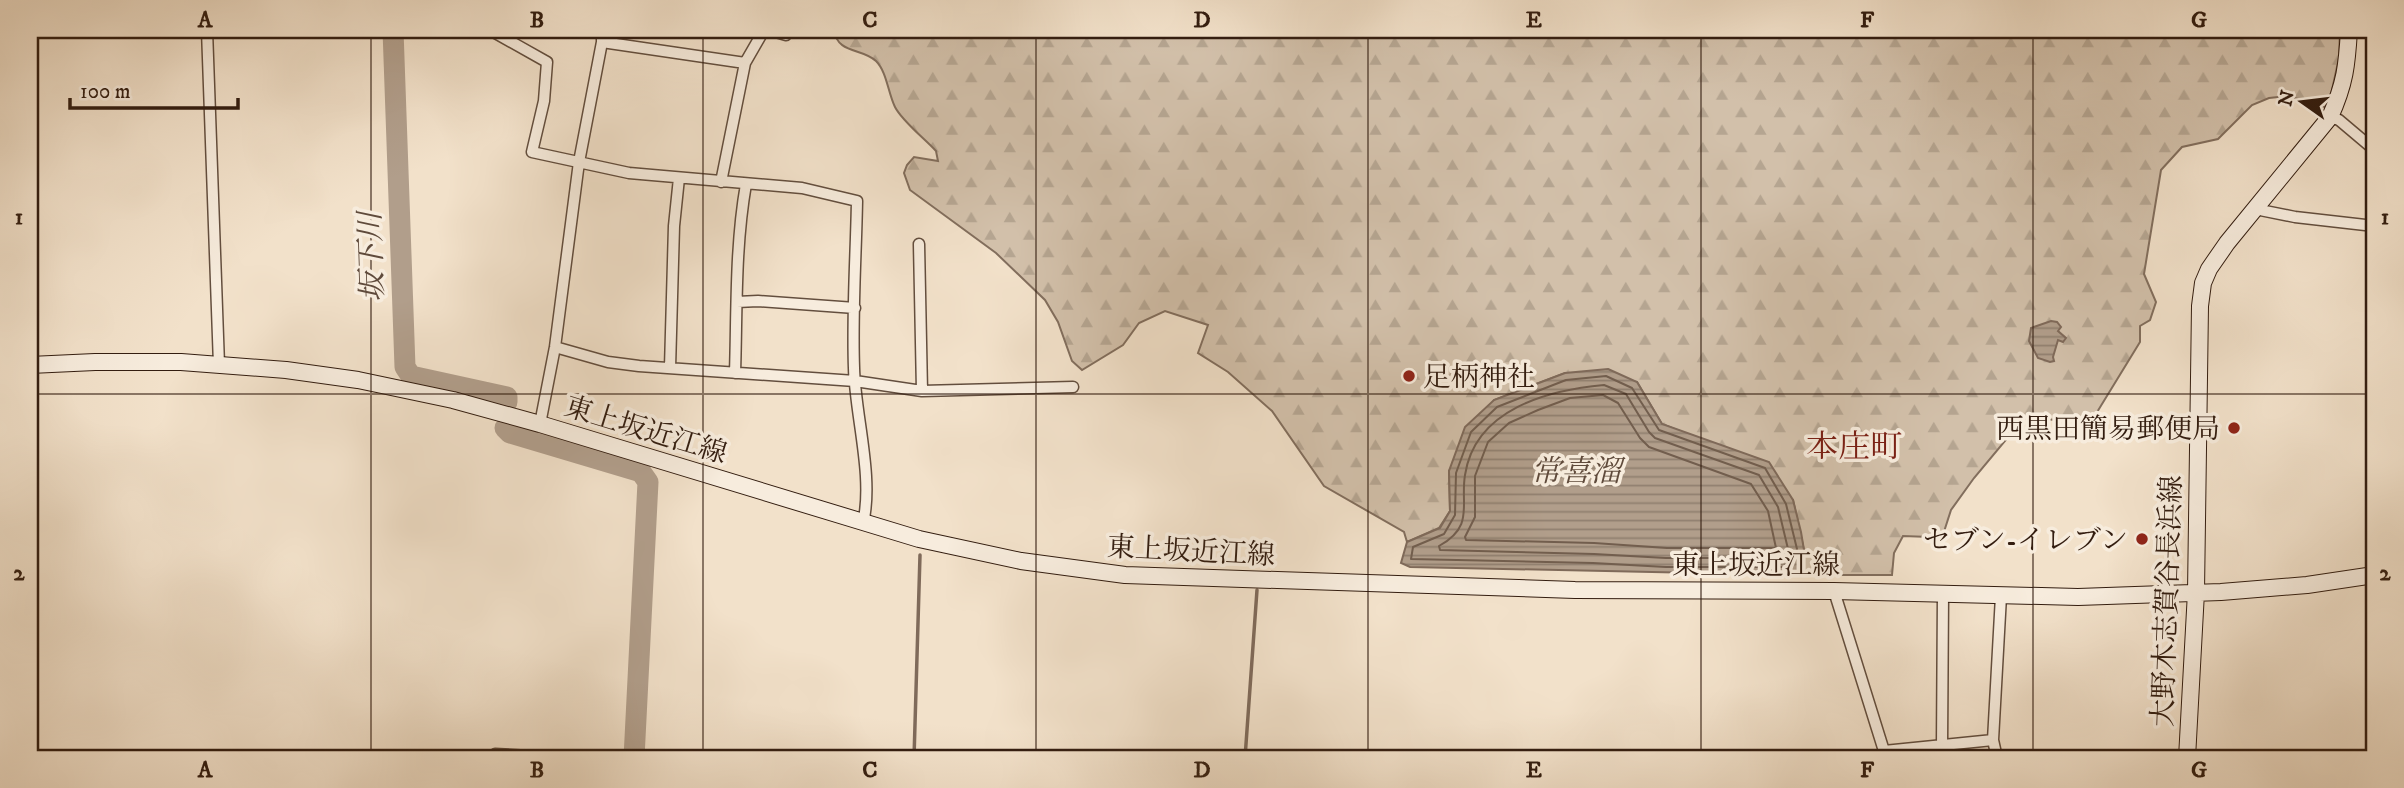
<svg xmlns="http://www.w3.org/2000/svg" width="2404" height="788" viewBox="0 0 2404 788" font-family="'IM FELL DW Pica','Noto Serif JP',serif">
  <defs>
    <pattern id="forest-firs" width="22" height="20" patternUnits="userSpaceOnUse" patternTransform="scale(1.75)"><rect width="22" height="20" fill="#d2c0aa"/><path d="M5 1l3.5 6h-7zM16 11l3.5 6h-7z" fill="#b5a591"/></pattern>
    <pattern id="water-rules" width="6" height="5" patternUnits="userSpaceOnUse" patternTransform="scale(1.75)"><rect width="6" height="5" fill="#b19e8b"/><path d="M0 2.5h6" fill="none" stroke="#918070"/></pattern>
  </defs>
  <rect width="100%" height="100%" fill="#f2e1ca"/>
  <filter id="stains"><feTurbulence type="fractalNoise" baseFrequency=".00286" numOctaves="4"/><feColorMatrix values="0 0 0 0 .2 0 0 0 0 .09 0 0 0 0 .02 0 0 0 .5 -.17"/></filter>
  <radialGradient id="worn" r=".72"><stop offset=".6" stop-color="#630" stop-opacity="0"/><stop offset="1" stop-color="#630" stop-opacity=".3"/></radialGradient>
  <!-- forest -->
  <path fill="url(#forest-firs)" stroke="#826e5d" stroke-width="2" d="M834,30H2340L2339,58L2328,108L2288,96L2269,98L2252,105L2218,139L2182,147L2161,170L2144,274L2156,302L2150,320L2140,326V342L2091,422L2024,418L1974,478L1951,510L1941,541L1930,537L1903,536L1894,553L1892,575H1798L1804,550L1793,500L1687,434L1662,424L1637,382L1565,373L1494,400L1449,471L1450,511L1439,528L1407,542L1404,532L1324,486L1272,411L1228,372L1198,353L1208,325L1165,311L1139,323L1123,345L1082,370L1072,361L1058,322L1045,300L996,253L910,190L904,173L907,165L914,157L938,161L936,151C925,139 902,121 895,107C888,93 887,72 876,61C863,48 837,54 834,30Z"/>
  <!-- water -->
  <path fill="url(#water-rules)" stroke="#7f6a5a" stroke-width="2" d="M2051,321L2057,322L2061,327L2058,331L2066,338L2063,342L2058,340L2053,357L2054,361L2050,362L2038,358L2029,341L2031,328Z
    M1608,369L1637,382L1662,424L1769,462L1793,500L1801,532L1804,550L1798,575L1410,567L1401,563L1407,542L1440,528L1450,511L1449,471L1465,427L1494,400L1565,373Z"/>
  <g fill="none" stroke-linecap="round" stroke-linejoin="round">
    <!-- shore -->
    <path stroke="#725e4e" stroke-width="2" d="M1606,376L1632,388L1659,430L1765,468L1786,504L1797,549L1792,567H1666L1593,563L1411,559L1413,547L1444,534L1455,515L1456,473L1471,432L1497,407L1566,380Z
      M1604,385L1626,394L1649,432L1655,438L1759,475L1778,507L1788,549L1785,558H1666L1594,554L1440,550L1439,546C1475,526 1460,505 1465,475C1475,409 1548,390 1604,385Z
      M1603,395L1618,403L1640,438L1649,447L1751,484L1768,511L1776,548H1667L1594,543L1466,540L1465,537L1475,517V476L1488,442L1509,423L1538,410L1570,398Z"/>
    <!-- stream -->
    <path stroke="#7f6a5a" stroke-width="3.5" d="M914,758L920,555
      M1245,758L1257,590"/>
    <!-- river -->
    <path stroke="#b19e8b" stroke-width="21" d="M393,30L405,367L411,376L507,397V402
      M505,428L510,433L641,472L648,482L634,758"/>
    <defs>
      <path id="street" d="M207,30L219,365
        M490,30L547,62L544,101L532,152L629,173L802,188L857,201C856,256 852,312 854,368C855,415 874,477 863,523
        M769,30L786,35L790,30
        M602,42L745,63
        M2330,117L2339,120L2371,147L2374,144
        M721,182L745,63L764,30
        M2255,209L2295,217L2374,226
        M919,244L922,391
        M737,302L758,301L855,308
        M555,347L608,362L639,366L855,381L922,391L1073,387
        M670,368L674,226L679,178
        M735,373C737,310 735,247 746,184
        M540,424L555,347L579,162L602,42V30
        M1834,591L1884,751L1993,740
        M1942,746L1943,593
        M495,754L563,758
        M1997,758L1993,740L2001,596"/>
      <path id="secondary" d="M30,365L95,362H181L286,370L358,380L453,400L540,424L919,539L1021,561L1125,575L1575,590L1834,591L2078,597L2221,592L2307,585L2374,575
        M2187,758L2196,592L2200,306L2203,283L2209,269L2227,243L2330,117C2345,84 2347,65 2349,30"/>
    </defs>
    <!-- street casing -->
    <use href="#street" stroke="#634e3e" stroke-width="13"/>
    <!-- secondary casing -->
    <use href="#secondary" stroke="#331d10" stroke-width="18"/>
    <!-- street -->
    <use href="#street" stroke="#f7ecdd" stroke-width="10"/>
    <!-- secondary -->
    <use href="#secondary" stroke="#f7ecdd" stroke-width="16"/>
  </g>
  <!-- grid -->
  <path fill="none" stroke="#331d10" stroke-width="2" stroke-opacity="0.55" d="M371,30V758M703,30V758M1036,30V758M1368,30V758M1701,30V758M2033,30V758M30,394H2374"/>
  <!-- markers -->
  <g fill="#8f2418" stroke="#f7ecdd" stroke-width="2.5">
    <circle cx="1409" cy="376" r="7"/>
    <circle cx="2234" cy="428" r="7"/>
    <circle cx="2142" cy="539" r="7"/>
  </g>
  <g text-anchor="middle" stroke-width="7" stroke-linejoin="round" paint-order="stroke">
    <!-- poi labels -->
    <g font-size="28" fill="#331d10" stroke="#f7ecdd" text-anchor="end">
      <text x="1423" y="386" text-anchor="start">足柄神社</text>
      <text x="2220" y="438">西黒田簡易郵便局</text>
      <text x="2128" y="549">セブン-イレブン</text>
    </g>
    <!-- street labels -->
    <g font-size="28" fill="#331d10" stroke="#f7ecdd">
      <text transform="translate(646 429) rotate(17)" y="10">東上坂近江線</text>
      <text transform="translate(1191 550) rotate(3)" y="10">東上坂近江線</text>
      <text x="1756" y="574">東上坂近江線</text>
      <text transform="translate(2166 601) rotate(-88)" y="10">大野木志賀谷長浜線</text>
    </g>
    <!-- water labels -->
    <g font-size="30" font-style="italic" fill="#5f4a3b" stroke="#f7ecdd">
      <text transform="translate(371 257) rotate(-92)" y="10">坂下川</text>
      <text x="1576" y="481">常喜溜</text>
    </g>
    <!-- quarter labels -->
    <g font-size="32" fill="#7a1f14" stroke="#f7ecdd">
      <text x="1854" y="457">本庄町</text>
    </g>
  </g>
  <!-- margin -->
  <rect width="2404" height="788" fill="none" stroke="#f2e1ca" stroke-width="77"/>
  <!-- north arrow -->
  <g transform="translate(2302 102) rotate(284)" stroke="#f7ecdd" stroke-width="5" paint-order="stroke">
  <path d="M0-5L12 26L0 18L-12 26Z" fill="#331d10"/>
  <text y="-10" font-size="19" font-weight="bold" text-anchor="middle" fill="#331d10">N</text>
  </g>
  <!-- scale -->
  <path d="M70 98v10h168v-10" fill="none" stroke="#331d10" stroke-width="3.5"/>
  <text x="80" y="98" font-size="21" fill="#331d10" stroke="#f7ecdd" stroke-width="5" paint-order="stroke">100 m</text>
  <rect x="38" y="38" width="2328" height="712" fill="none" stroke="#331d10" stroke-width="2.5"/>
  <g font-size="23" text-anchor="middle" font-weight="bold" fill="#331d10">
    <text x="205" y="27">A</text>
    <text x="537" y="27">B</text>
    <text x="870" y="27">C</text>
    <text x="1202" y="27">D</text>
    <text x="1534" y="27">E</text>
    <text x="1867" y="27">F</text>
    <text x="2199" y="27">G</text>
    <text x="19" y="224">1</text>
    <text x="2385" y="224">1</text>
    <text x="19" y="580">2</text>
    <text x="2385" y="580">2</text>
    <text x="205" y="777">A</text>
    <text x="537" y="777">B</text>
    <text x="870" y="777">C</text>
    <text x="1202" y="777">D</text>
    <text x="1534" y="777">E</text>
    <text x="1867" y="777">F</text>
    <text x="2199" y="777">G</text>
  </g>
  <rect width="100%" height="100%" filter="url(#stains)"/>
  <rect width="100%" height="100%" fill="url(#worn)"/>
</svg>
